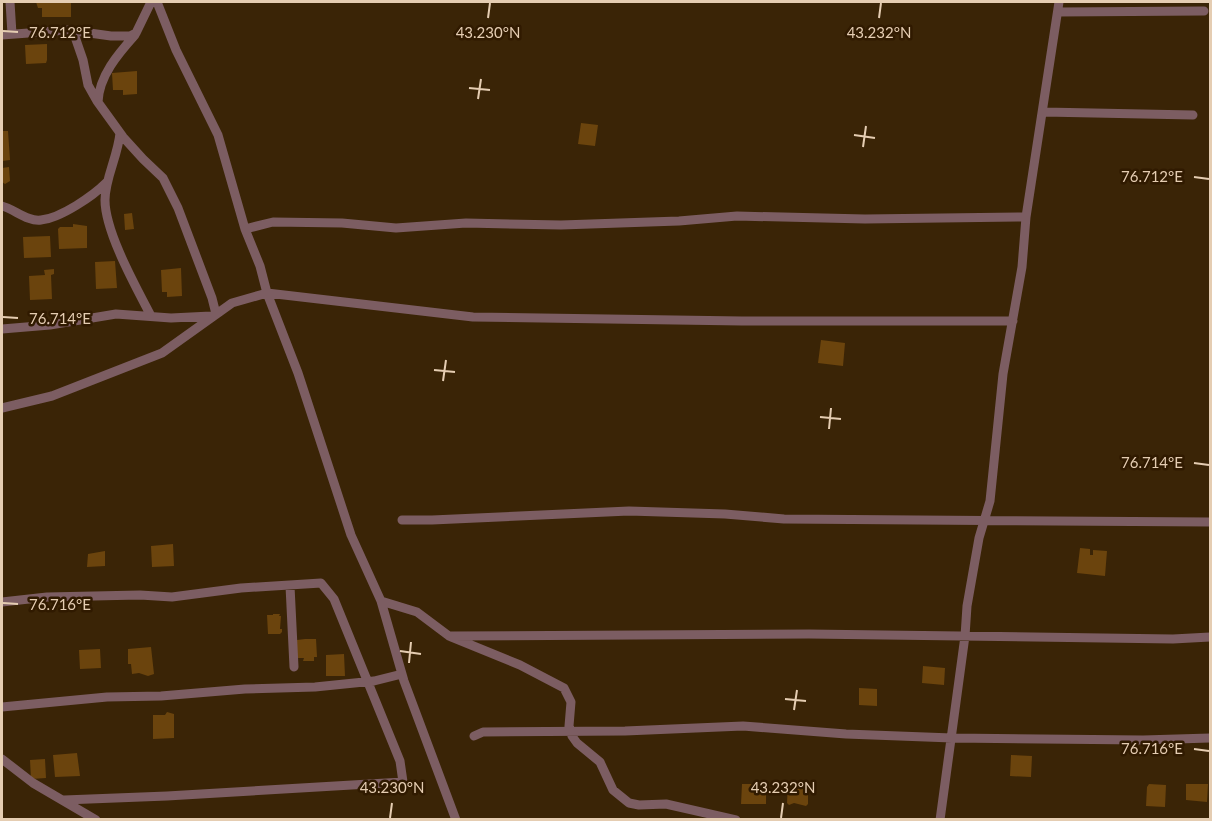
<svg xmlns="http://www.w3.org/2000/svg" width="1212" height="821" viewBox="0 0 1212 821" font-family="Lato,sans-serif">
  <rect width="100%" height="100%" fill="#3a2406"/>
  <!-- building -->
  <path fill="#6b440d" d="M36,2H71V17H42V8H38Z
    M47,44V60L46,63L26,64L25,45Z
    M137,71V94L123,95V90H113L112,73Z
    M581,123L598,125L595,146L578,144Z
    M2,131H8L10,160L2,161Z
    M9,167L10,181L5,184L2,182V168Z
    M132,213L134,229L125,230L124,214Z
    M73,224L87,226V248L59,249L58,229L60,227H73Z
    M50,236L51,257L24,258L23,237Z
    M115,261L117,288L96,289L95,262Z
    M181,268L182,296L167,297V292H162L161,270Z
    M54,269V274L51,275L52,299L30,300L29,276L45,275L44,270Z
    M821,340L845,343L843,366L818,363Z
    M173,544L174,566L152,567L151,546Z
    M1080,548L1090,549V555H1093V550L1107,551L1105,576L1077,573Z
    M105,551V566L87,567L88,554Z
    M273,614H280L279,616H281L280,629H282V632L280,634H268L267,615H273Z
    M305,639H316L317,657H314V661H303L304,658H297V640Z
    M151,647L154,674L148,676L139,673L132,674L131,664H128V649Z
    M100,649L101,668L80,669L79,650Z
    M344,654L345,676H326V655Z
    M923,666L945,668L944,685L922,683Z
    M859,688L877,689V706L859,705Z
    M167,712L174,714V738L153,739V715H165Z
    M77,753L80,776L55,777L53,755Z
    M1011,755L1032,756L1031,777L1010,776Z
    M45,759L46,778L31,779L30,760Z
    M788,783H808V804L806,806L794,803L789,805L787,803Z
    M742,784H766V804H741Z
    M1149,784L1166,785L1165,807L1146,806L1147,787Z
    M1186,784H1208L1207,802L1186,800Z"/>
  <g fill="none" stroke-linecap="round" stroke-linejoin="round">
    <!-- street -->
    <path stroke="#7c5d62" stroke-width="9" d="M10,2L12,34
      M157,2L176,50L218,135L245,229L260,266L267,293L298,373L351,535L381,601L404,681L456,820
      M1058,12L1204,11
      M73,31L83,60L88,85L97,101L123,137L143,159L163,178L178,208L212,298L216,314
      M2,35L68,30L111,36H130L136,33L151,2
      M98,102C99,76 118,54 135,35
      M1044,112L1193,115
      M120,133C118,156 105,178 105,200C105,232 136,287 151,316
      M2,206C14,209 28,222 41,220C61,218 93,196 107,182
      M245,229L273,222L342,223L396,228L466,223L561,225L679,221L737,216L865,219L1026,217
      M2,329L50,325L116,314L171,318L211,316
      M2,408L52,396L162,353L232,303L267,293L473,317L742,321H1013
      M402,520H432L629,511L725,514L784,519L1210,522
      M290,586L294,667
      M381,601L417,612L449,636L520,665L564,688L571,702L569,726L572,736L577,743L600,762L613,790L629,803L639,805L666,804L736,820
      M2,602L47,597L140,595L172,597L241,588L321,583L334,599L400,761L403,782L167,796L64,800
      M449,636L809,634L1173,639L1210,637
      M2,707L107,697L161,696L245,689L315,687L374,681L402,674
      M474,736L483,732L625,731L743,726L846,734L952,738L1143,740L1210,738
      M2,759L33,783L96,820
      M940,820L965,636L967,606L979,538L990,501L1003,374L1022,267L1026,217L1059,2"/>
  </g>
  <!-- ticks -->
  <path fill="none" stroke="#e5cdb2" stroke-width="2" d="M488,18L490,3M879,18L881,3M3,31L18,32M469,88L490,90M478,99L481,79M854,135L875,138M863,147L866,126M1194,177L1209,179M3,317L18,318M434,370L455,372M443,381L446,360M820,417L841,419M829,429L831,408M1194,463L1209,465M3,603L18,604M400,651L421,654M409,663L411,642M785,699L806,701M794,710L797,690M1194,749L1209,751M390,818L392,803M781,818L783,803"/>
  <g font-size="15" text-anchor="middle" fill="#e5cdb2" stroke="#301a00" stroke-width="5" stroke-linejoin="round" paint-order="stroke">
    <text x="60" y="38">76.712°E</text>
    <text x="488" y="38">43.230°N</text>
    <text x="879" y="38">43.232°N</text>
    <text x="1152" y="182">76.712°E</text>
    <text x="60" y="324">76.714°E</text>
    <text x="1152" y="468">76.714°E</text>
    <text x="60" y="610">76.716°E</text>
    <text x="1152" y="754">76.716°E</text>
    <text x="392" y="793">43.230°N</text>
    <text x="783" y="793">43.232°N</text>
  </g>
  <!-- border -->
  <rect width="1212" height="821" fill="none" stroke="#e5cdb2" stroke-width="6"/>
</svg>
